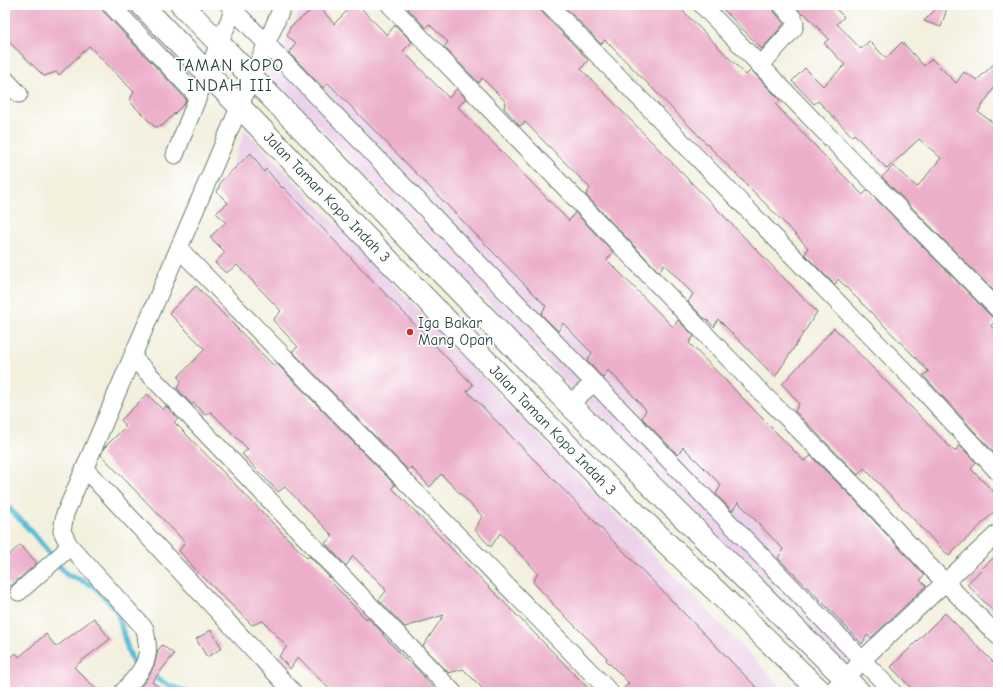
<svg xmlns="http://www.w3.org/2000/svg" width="1003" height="697" viewBox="0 0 1003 697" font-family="'Comic Neue',sans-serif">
  <rect width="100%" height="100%" fill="#fff"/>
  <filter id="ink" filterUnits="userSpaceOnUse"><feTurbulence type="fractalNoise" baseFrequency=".025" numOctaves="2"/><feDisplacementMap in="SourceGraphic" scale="8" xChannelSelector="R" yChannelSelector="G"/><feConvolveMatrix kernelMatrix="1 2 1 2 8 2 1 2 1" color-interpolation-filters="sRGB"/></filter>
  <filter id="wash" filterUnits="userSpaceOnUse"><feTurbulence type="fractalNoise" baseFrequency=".012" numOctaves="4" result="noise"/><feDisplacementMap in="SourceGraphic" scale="16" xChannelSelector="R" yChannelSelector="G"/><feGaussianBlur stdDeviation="0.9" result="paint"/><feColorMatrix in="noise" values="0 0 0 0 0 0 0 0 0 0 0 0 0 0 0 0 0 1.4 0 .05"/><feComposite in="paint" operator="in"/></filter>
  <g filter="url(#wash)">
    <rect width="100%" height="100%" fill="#f3f0de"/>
    <!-- built -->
    <path fill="#ecd1ea" d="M303,5H312L899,613L842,668L270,76Z
      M245,130L786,692H700L222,195Z"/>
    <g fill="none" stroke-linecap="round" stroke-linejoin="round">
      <!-- stream -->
      <path stroke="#56bbd5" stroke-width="5.5" d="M5,504L32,532L66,574L94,586L117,611L128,650L135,667L170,686L189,692"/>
    </g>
    <g id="blocks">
      <!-- building -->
      <path fill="#ecafca" d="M5,5H97L186,99L185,103L162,126L155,127L129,101L134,92L89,46L59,75L56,72L44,76L5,38Z
        M318,5L334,24L353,5H358L387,35L395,25L412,42L403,51L449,98L456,89L466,98L458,107L569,221L575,212L613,252L607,260L615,268L673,327L678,320L694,336L689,343L804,461L811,456L852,497L924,575L920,580L926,586L871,638L867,635L862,644L827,607L778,558L783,549L738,502L732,511L716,494L721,485L683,447L678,455L642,418L646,410L625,387L608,370L603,378L587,361L592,353L583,344L563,323L558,331L541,314L546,306L530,290L328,83L323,88L289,53L296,43L287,36L290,27Z
        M411,5H539V8L542,12L588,60L581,69L817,312L775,377L718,319L714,327L705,318V319L688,302L693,294L664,264L659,272L586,195L590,188L525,122L520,126L504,108L505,101L482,78L479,83L444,47L448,42L429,24L426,28L408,9Z
        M563,5H677L746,75L751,70L780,100L776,105L842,174L863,195L867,190L991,316L996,319L991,326L998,333V457L923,375L929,372L912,354L838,279L835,285L805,255L808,248L797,236L605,40L601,44Z
        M719,5H772L774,11L784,24L762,49Z
        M795,5H832L844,17L837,24L861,49L869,41L886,58L902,42L924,66L932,59L956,83L964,72L977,80L998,60V82L978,112L998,126V295L882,177L893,166L917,187L941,158L919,139L887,169L854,134L852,136L818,101L814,104L792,81L805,68L823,86L845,65L824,43L829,39L804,13L802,15Z
        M940,5H948L941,27L924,21Z
        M251,153L264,172L266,169L282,188L283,187L473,385L467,391L761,692H620L629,683L606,660L607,658L552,603V602L533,582L538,573L500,533L491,547L475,530L482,516L441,474L430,487L411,467L408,470L292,351L298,347L273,320L281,311L237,265L226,273L215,263L225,252L210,237L226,222L216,213L228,203L217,192L221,181Z
        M196,286L274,366L277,364L395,485L392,488L592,692H486L463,669L449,673L423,646L444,615L405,627L379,600L386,591L383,586L353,556L346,566L325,543L333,536L285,487L278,492L242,454L248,449L211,412L205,415L194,403L192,405L177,388L181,381L178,377L205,349L169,313Z
        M834,328L955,452L959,445L976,462L971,469L998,496V508L949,556L864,468L858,475L795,411L799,403L782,384Z
        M147,394L163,410L166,406L178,419L174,422L182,430L307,558L309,556L333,581L332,583L366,619L367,617L384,634H382L411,665L412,664L438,692H332L298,657L290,669L279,656L287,647L263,621L252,625L198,572L179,551L185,542L101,455L104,448L126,426L121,420Z
        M20,545L37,563L11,586L5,580V559Z
        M998,553V616L967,584Z
        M945,613L998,667V692H915L891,667Z
        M94,618L110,639L74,667L99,692H29L23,685L15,692H5V663L16,653L19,657L46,634L56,647Z
        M211,630L222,648L207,657L196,639Z
        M162,645L174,654L152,682L166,692H136L145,681L152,670L155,663L158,650Z"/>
    </g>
  </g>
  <g filter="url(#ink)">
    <use href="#blocks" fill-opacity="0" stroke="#697c70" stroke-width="1"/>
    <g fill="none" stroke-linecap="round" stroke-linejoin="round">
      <defs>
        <path id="minor" d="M111,5L198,97
          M229,5L893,692
          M390,5L757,388L859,490L930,567L998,636
          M549,5L920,387L998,472
          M702,5L865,174L998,309
          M760,66L794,28L795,23L793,18L782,5
          M5,79L19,94
          M175,155L219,43L236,5
          M179,247L186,256L610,692
          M132,357L148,373L453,692
          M569,404L594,383
          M85,469L293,692
          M19,592L63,553L69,545
          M123,692C132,681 145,669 147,655C149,646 146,637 145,629L69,545L62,531L65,514L283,5
          M831,692L851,673L862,660L998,533"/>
        <path id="secondary" d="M142,5L208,74L603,482L821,692
          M182,5L569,404L859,692"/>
      </defs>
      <!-- minor casing -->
      <use href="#minor" stroke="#697c70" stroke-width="19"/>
      <!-- secondary casing -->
      <use href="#secondary" stroke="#697c70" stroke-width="24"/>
      <!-- minor -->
      <use href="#minor" stroke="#fff" stroke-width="17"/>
      <!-- secondary -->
      <use href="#secondary" stroke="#fff" stroke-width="22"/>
    </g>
  </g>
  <!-- markers -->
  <circle fill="#c8321e" stroke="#fff" stroke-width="1.5" cx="410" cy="332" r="4"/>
  <g text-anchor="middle" stroke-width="3.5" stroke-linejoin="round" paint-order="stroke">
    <!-- street labels -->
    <g font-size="15" fill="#1f3d34" stroke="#fff">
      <text transform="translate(327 197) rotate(46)" y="5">Jalan Taman Kopo Indah 3</text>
      <text transform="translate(553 430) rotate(46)" y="5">Jalan Taman Kopo Indah 3</text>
    </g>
    <!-- poi labels -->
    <g font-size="15" fill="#1f3d34" stroke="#fff" text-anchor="start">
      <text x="418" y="328">Iga Bakar<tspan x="418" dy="17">Mang Opan</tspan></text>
    </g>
    <!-- quarter labels -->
    <g font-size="17" letter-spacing="1" fill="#1f3d34" stroke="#fff">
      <text x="230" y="71">TAMAN KOPO<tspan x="230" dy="20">INDAH III</tspan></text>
    </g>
  </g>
  <!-- margin -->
  <rect width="1003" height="697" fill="none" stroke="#fff" stroke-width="20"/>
</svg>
